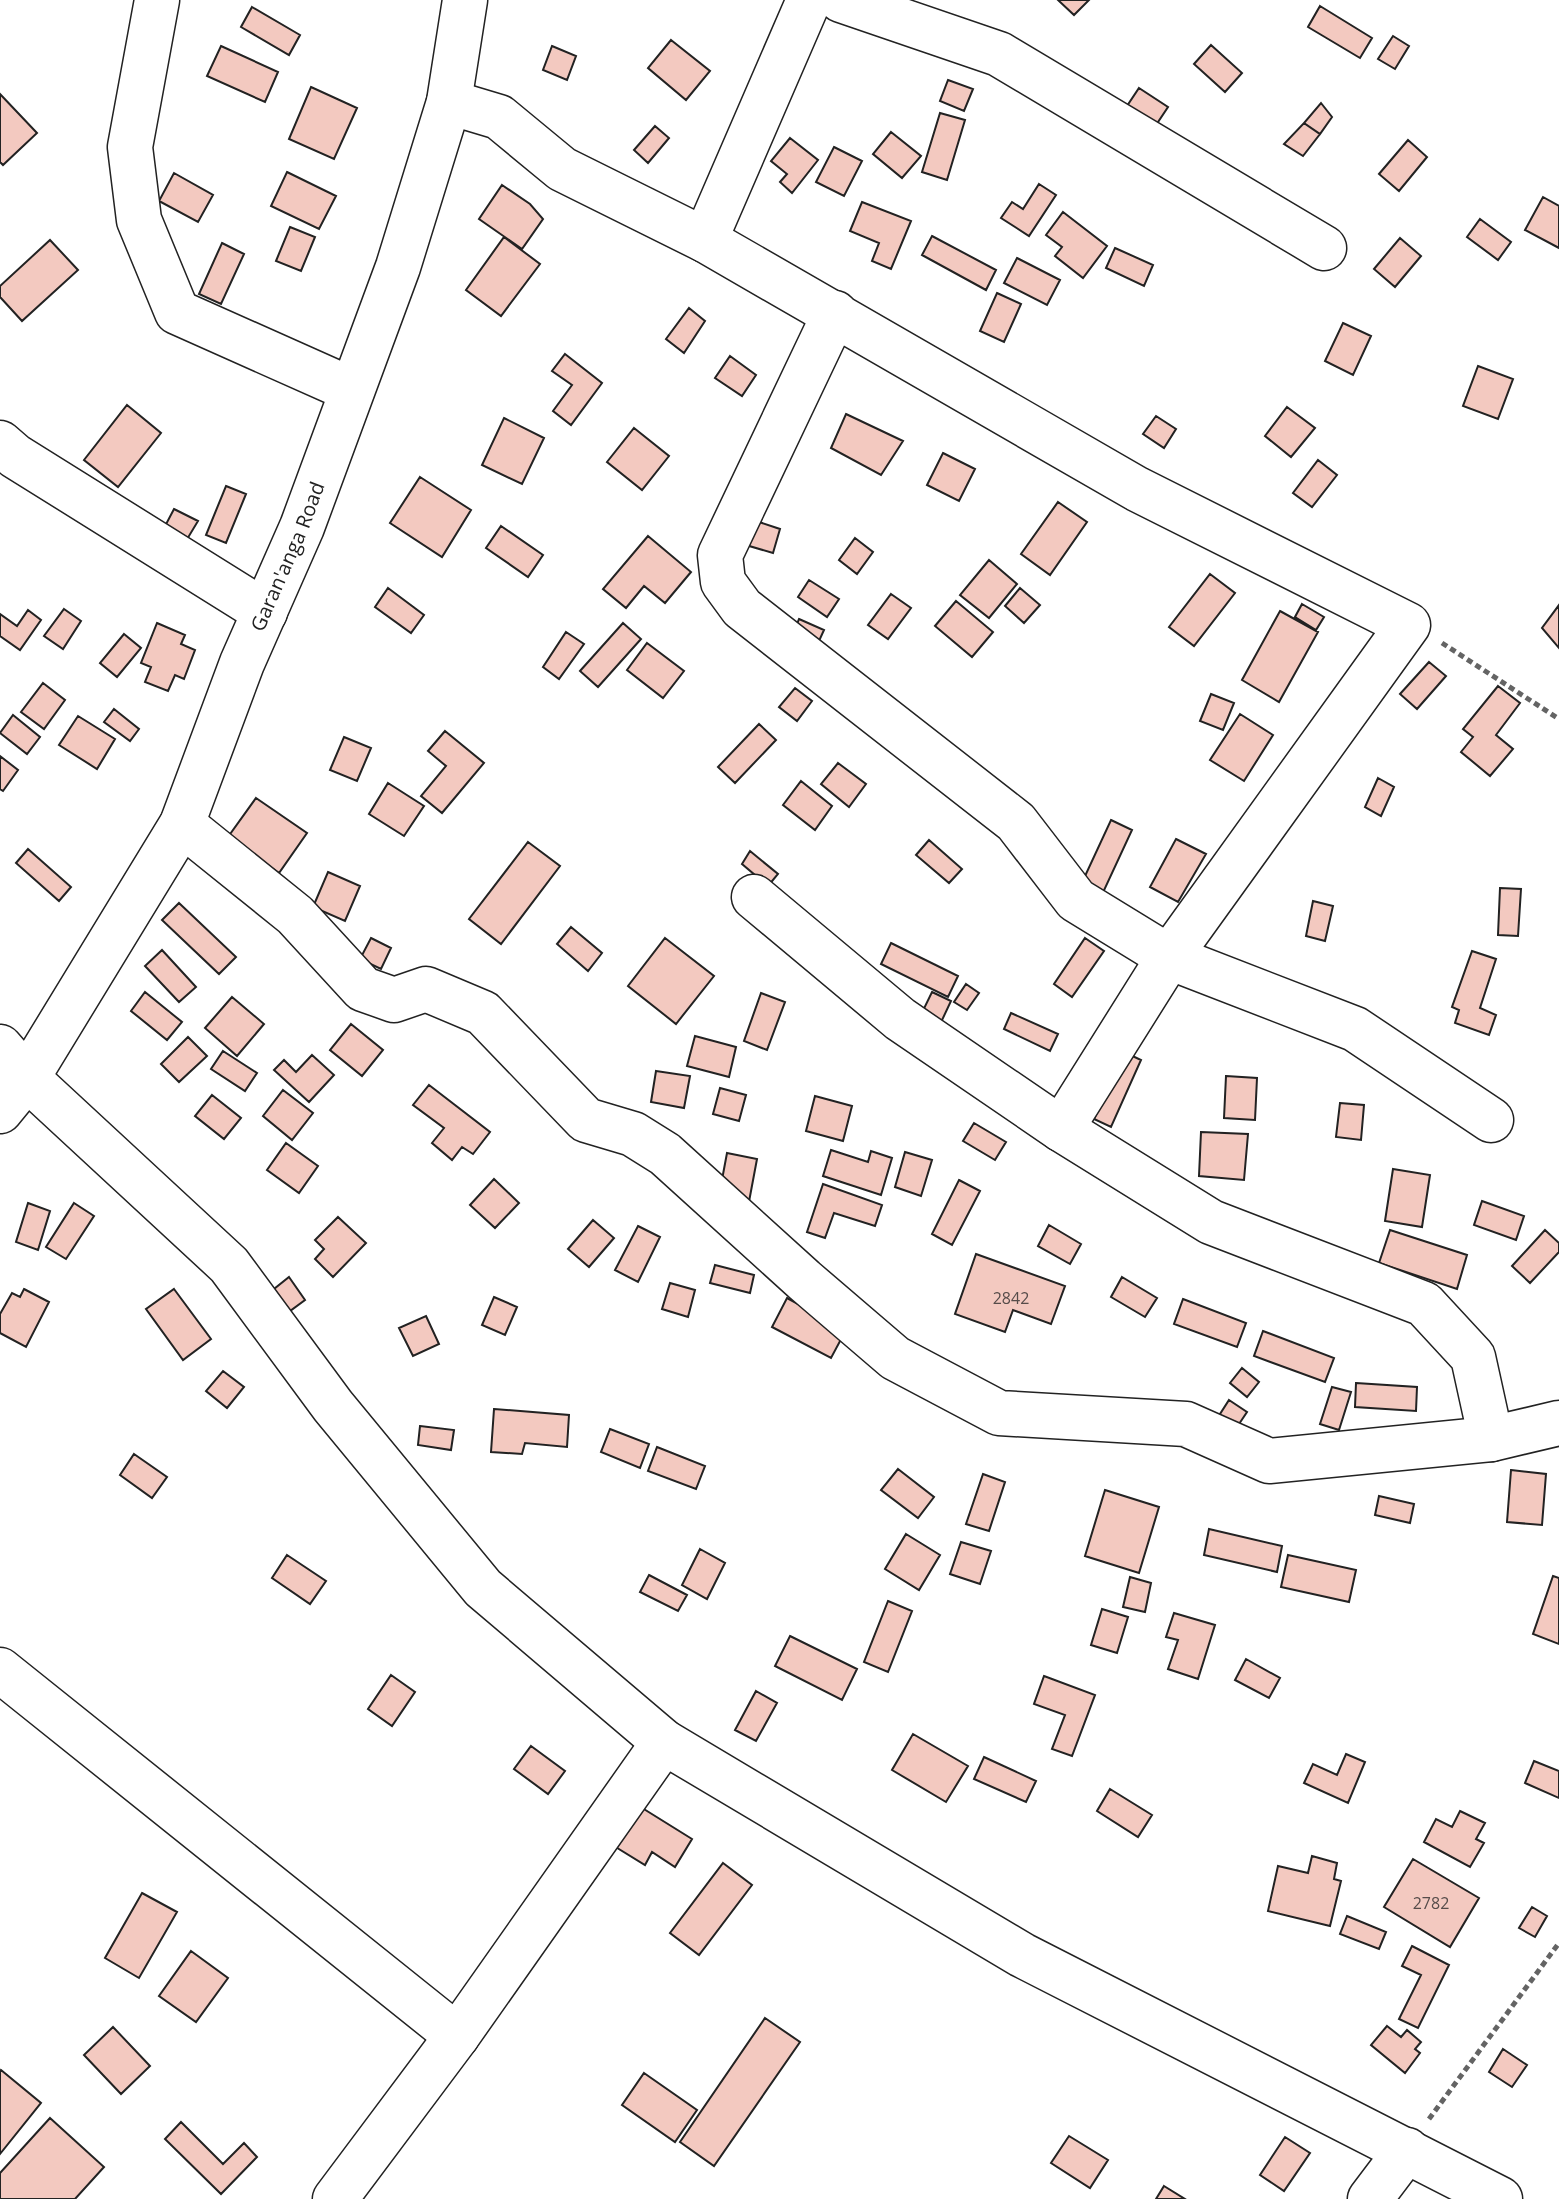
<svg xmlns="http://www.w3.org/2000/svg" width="1559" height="2199" viewBox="0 0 1559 2199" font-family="'Open Sans',sans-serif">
  <rect width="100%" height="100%" fill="#fff"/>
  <!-- building -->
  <path fill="#f3c9c0" stroke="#222" stroke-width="2" d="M1058,0H1089L1074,15Z
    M1320,6L1372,38L1360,58L1308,27Z
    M252,7L300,35L289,55L241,27Z
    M1393,36L1409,46L1395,69L1378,59Z
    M671,40L710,71L686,100L648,68Z
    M1211,45L1242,73L1225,92L1194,64Z
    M221,46L278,72L265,102L207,76Z
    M552,46L576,56L567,80L543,70Z
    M948,80L973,89L964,111L940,101Z
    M311,87L357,108L334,159L289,139Z
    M1139,88L1168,107L1154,128L1125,109Z
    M0,94L37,133L3,165L0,162Z
    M1321,103L1332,117L1320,134L1304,123Z
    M940,113L965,120L947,180L922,172Z
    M1304,123L1320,134L1303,156L1284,144Z
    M655,126L669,138L648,163L634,150Z
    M891,132L921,156L902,178L873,154Z
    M790,138L818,160L792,193L780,182L787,174L771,161Z
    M1408,140L1427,157L1399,191L1379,174Z
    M834,147L862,161L844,196L816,182Z
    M287,172L336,196L319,229L271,206Z
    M174,173L213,195L198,222L159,201Z
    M1039,184L1056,195L1029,236L1001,218L1012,202L1023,209Z
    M502,185L530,204L543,219L522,249L479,219Z
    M1543,197L1559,206V248L1525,230Z
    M862,202L911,221L891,269L872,261L879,243L850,231Z
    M1063,212L1107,246L1083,278L1055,256L1062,247L1046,235Z
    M1480,219L1511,242L1498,260L1467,237Z
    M290,227L315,237L301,271L276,261Z
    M932,236L996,270L986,290L922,255Z
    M504,237L540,264L501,316L466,290Z
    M1400,238L1421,256L1395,287L1374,269Z
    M50,240L78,270L22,321L0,297V286Z
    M222,243L244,254L221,304L199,294Z
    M1115,248L1153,265L1144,286L1106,268Z
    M1017,258L1060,280L1047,305L1004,283Z
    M997,293L1021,304L1004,342L980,331Z
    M689,308L705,321L684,353L666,339Z
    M1343,323L1371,336L1353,375L1325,361Z
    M565,354L602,383L571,425L553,411L572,385L552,371Z
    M730,356L756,375L742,396L715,378Z
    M1478,366L1513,379L1498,419L1463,406Z
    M127,405L161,433L118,487L84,460Z
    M1287,407L1315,428L1291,457L1265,436Z
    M846,414L903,441L881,475L831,448Z
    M1156,416L1176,429L1164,448L1143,434Z
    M504,418L544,438L522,484L482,465Z
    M634,428L669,456L642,490L607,462Z
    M943,453L975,469L959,501L927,485Z
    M1318,460L1337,475L1312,507L1293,493Z
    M420,477L471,510L442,557L390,523Z
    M226,486L246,494L226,543L206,535Z
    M1058,502L1087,522L1050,575L1021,554Z
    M174,509L198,521L186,541L164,528Z
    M747,518L780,529L773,553L739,543Z
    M501,526L543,555L528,577L486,548Z
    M648,536L691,572L665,603L644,586L626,608L603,589Z
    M855,538L873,552L857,574L839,560Z
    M989,560L1017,584L989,618L960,595Z
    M1210,574L1235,593L1194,646L1169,627Z
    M809,580L839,599L827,617L798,597Z
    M388,588L424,615L411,633L375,607Z
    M1020,588L1040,605L1024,623L1005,606Z
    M891,594L911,608L888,639L868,625Z
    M956,601L993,632L972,657L935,626Z
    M1302,604L1324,617L1316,630L1295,617Z
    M1559,605V648L1542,628Z
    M64,609L81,621L63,649L44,636Z
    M28,610L41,620L20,650L0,636V614L17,626Z
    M1280,611L1318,632L1279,702L1242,680Z
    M799,619L824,630L814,652L790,641Z
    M157,623L185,635L181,644L195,650L184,679L175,675L168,691L145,682L151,667L141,663Z
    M623,623L641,639L598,687L580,671Z
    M566,632L584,644L559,679L543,667Z
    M124,634L141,648L117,677L100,663Z
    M647,643L684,671L663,698L627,670Z
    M1429,662L1446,676L1417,709L1400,694Z
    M43,683L65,700L44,729L21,712Z
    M1498,686L1520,703L1496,735L1513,749L1490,776L1461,752L1473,737L1463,729Z
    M795,688L812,701L797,721L779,707Z
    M1211,694L1234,703L1223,730L1200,721Z
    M114,709L139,729L130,741L104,722Z
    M1240,714L1273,735L1244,781L1210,760Z
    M13,715L40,737L27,754L0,733Z
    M78,716L115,739L97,769L59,745Z
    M759,724L776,740L735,783L718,767Z
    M445,731L484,763L442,813L421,796L446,766L428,751Z
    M344,737L371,748L357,781L330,770Z
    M0,756L18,770L3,791L0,789Z
    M838,763L866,784L849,807L821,784Z
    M1378,778L1394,787L1381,816L1365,807Z
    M801,781L832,806L815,830L783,805Z
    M388,783L424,806L404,836L369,814Z
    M256,798L307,833L279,873L228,837Z
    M1111,820L1132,830L1100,899L1079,889Z
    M1176,839L1206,854L1178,902L1150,887Z
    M929,840L962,869L949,883L916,855Z
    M528,842L560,866L501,944L469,919Z
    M28,849L71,887L59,901L16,863Z
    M750,851L778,874L768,886L742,864Z
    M328,872L360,886L345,921L313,907Z
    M1500,888L1521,889L1518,936L1498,935Z
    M1313,901L1333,906L1325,941L1306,936Z
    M179,903L236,957L219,974L162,920Z
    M571,927L602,953L588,971L557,944Z
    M371,938L391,948L381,969L360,959Z
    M665,938L714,976L676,1024L628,986Z
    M1085,938L1104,951L1072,997L1054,984Z
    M891,943L958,976L948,997L881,964Z
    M162,950L196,987L179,1002L145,966Z
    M1472,951L1496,959L1480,1008L1496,1015L1489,1035L1455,1023L1459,1010L1452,1007Z
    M966,984L979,993L967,1010L954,1002Z
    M145,992L182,1022L167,1040L131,1011Z
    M932,992L951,1001L935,1035L916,1025Z
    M761,993L785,1002L767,1050L744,1041Z
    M232,997L264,1024L237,1056L205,1028Z
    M1011,1013L1058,1034L1050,1051L1004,1029Z
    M351,1024L383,1050L362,1076L330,1050Z
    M695,1036L736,1047L729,1077L687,1066Z
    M188,1037L207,1056L179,1082L161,1064Z
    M223,1051L257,1073L245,1091L211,1069Z
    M1124,1052L1141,1060L1111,1127L1094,1119Z
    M312,1055L334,1075L309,1102L274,1070L284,1060L296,1072Z
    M656,1071L690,1076L684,1108L651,1102Z
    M1226,1076L1257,1078L1255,1120L1224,1118Z
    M429,1085L490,1132L473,1154L462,1147L452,1160L432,1143L444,1128L413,1105Z
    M720,1088L746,1095L739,1121L713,1114Z
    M283,1090L313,1113L292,1140L263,1116Z
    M212,1095L241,1118L224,1139L195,1116Z
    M815,1096L852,1106L843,1141L806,1131Z
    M1340,1103L1364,1105L1361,1140L1336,1137Z
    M974,1123L1006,1142L995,1160L963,1141Z
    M1201,1132L1248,1134L1244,1180L1199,1176Z
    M286,1143L318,1166L299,1193L267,1170Z
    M831,1150L868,1162L871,1151L892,1158L881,1195L823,1176Z
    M905,1152L932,1160L921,1196L895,1187Z
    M727,1153L757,1159L748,1207L718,1201Z
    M1393,1169L1430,1175L1422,1227L1385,1221Z
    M494,1179L519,1203L495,1228L470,1205Z
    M959,1180L980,1191L952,1245L932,1234Z
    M823,1184L882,1205L875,1226L834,1213L825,1238L807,1232Z
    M1482,1201L1524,1216L1516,1240L1474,1225Z
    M28,1203L50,1211L38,1250L16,1242Z
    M74,1203L94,1216L66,1259L46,1247Z
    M338,1217L366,1243L333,1277L315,1259L324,1249L315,1240Z
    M593,1220L614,1238L589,1267L568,1249Z
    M1049,1225L1081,1244L1070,1264L1038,1246Z
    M638,1226L660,1237L638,1282L615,1270Z
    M1390,1230L1467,1255L1457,1289L1379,1263Z
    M1545,1230L1559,1243V1252L1530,1283L1512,1266Z
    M976,1254L1065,1286L1051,1324L1013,1310L1005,1332L955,1314Z
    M715,1265L754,1275L750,1293L710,1283Z
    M289,1277L305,1300L290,1311L274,1289Z
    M1122,1277L1157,1298L1145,1317L1111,1297Z
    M670,1283L695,1290L688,1317L662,1309Z
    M24,1289L49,1302L26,1347L0,1333V1314L12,1293L20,1297Z
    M174,1289L211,1339L183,1360L146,1309Z
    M494,1297L517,1307L505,1335L482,1325Z
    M787,1298L846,1330L831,1358L772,1327Z
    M1183,1299L1246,1323L1237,1347L1174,1324Z
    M426,1316L439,1344L413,1356L399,1328Z
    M1263,1331L1334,1358L1325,1382L1254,1356Z
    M1242,1368L1259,1382L1247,1397L1230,1383Z
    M223,1371L244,1387L227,1408L206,1391Z
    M1356,1383L1417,1387L1416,1411L1355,1407Z
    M1332,1387L1351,1392L1339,1430L1320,1424Z
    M1229,1400L1247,1412L1231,1436L1213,1425Z
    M494,1409L569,1415L567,1447L525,1443L522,1454L491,1452Z
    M420,1426L454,1430L451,1450L418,1445Z
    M610,1429L649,1444L640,1468L601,1452Z
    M657,1447L705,1466L696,1489L648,1471Z
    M134,1454L167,1477L152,1498L120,1475Z
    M898,1469L934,1497L918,1518L881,1490Z
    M1511,1470L1546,1474L1542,1525L1507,1522Z
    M983,1474L1005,1482L989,1531L966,1524Z
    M1105,1490L1159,1507L1139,1573L1085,1556Z
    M1379,1496L1414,1504L1410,1523L1375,1515Z
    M1209,1529L1282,1546L1277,1572L1204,1555Z
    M906,1534L940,1555L919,1590L885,1569Z
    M961,1542L991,1551L980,1584L950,1574Z
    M700,1549L725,1563L707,1599L682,1585Z
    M287,1555L326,1581L310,1604L272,1578Z
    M1288,1555L1356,1570L1349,1602L1281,1587Z
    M649,1575L687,1595L678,1611L640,1592Z
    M1553,1576L1559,1578V1644L1533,1634Z
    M1130,1577L1151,1583L1145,1612L1123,1607Z
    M888,1601L912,1611L888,1672L864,1662Z
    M1102,1609L1128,1617L1117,1653L1091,1645Z
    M1174,1613L1215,1625L1198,1679L1168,1669L1178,1640L1166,1637Z
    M790,1636L857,1669L842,1700L775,1666Z
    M1246,1659L1280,1678L1269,1698L1235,1680Z
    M391,1675L415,1692L392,1726L368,1709Z
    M1044,1676L1095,1695L1072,1756L1052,1749L1065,1715L1034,1704Z
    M756,1691L777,1703L756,1741L735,1730Z
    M913,1734L968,1766L946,1802L892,1770Z
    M531,1746L565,1771L548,1794L514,1769Z
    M1346,1754L1365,1762L1348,1803L1304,1783L1313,1764L1337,1775Z
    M984,1757L1036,1781L1026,1802L974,1779Z
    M1534,1761L1559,1771V1798L1525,1783Z
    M1110,1789L1152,1815L1138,1837L1097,1811Z
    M639,1806L692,1839L675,1867L652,1852L645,1865L614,1846Z
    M1460,1811L1485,1823L1476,1839L1484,1843L1470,1867L1424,1842L1436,1819L1452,1827Z
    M1312,1856L1337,1863L1334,1879L1341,1881L1330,1926L1268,1911L1278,1866L1308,1873Z
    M1413,1859L1479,1898L1450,1947L1384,1907Z
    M723,1863L752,1885L699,1955L670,1933Z
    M142,1893L177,1912L139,1978L105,1958Z
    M1532,1907L1547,1916L1535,1937L1519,1928Z
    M1347,1916L1386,1932L1379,1949L1340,1934Z
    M1412,1946L1449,1965L1418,2028L1399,2019L1421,1975L1402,1966Z
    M191,1951L228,1978L196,2022L159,1996Z
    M765,2018L800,2042L714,2166L680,2142Z
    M1387,2026L1401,2037L1407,2030L1421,2042L1415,2049L1420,2053L1405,2073L1371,2045Z
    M113,2027L150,2066L121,2094L84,2055Z
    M1503,2049L1527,2065L1512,2087L1489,2072Z
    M1,2070L41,2103L0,2154V2072Z
    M644,2073L697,2110L675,2142L622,2105Z
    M50,2118L104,2167L75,2199H0V2173Z
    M181,2122L223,2164L244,2143L257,2157L221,2194L165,2139Z
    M1069,2136L1108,2160L1090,2188L1051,2163Z
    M1285,2137L1310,2153L1284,2191L1260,2175Z
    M1164,2186L1185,2199H1156Z"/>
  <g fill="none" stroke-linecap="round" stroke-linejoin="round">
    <defs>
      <g id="minor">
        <path d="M157,0L130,147L139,220L177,312L352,390"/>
        <path d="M841,0L999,54L1324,248"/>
        <path d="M449,102L499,117L562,169L705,240L1137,489L1408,625L1169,957L1061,1129"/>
        <path d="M705,240L809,0"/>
        <path d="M835,313L720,555L723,582L742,608L1016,822L1076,900L1169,957L1355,1029L1491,1120"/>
        <path d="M0,443L15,456L265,612"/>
        <path d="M182,824L295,915L363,989L394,1000L426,989L483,1013L586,1120L633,1134L665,1154L804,1280L895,1358L999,1413L1186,1424L1269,1461L1491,1439L1559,1423"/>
        <path d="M754,897L900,1019L1061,1129L1211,1222L1424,1304L1473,1357L1491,1439"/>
        <path d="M0,1047L27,1078L229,1265L333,1406L483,1588L664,1742L1022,1955L1500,2199"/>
        <path id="s1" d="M0,1111L27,1078L182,824L242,663L302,527L398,267L449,102L465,0"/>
        <path d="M0,1670L457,2036"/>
        <path d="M335,2199L457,2036L664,1742"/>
        <path d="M1370,2199L1407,2150"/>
      </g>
    </defs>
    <!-- minor casing -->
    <use href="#minor" stroke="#222" stroke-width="47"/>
    <!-- path -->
    <path stroke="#646464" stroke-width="5" stroke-dasharray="6 4" stroke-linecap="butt" d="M1442,643L1559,719
      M1429,2119L1559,1943"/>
    <!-- minor -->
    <use href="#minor" stroke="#fff" stroke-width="44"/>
  </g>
  <g text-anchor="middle" stroke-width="6" stroke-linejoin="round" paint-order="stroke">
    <!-- number labels -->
    <g font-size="16" fill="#564c4a">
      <text x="1011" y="1304">2842</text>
      <text x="1431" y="1909">2782</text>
    </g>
    <!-- street labels -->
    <g font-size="20" fill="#222" stroke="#fff">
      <text dy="7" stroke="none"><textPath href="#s1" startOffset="628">Garan'anga Road</textPath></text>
    </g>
  </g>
</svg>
